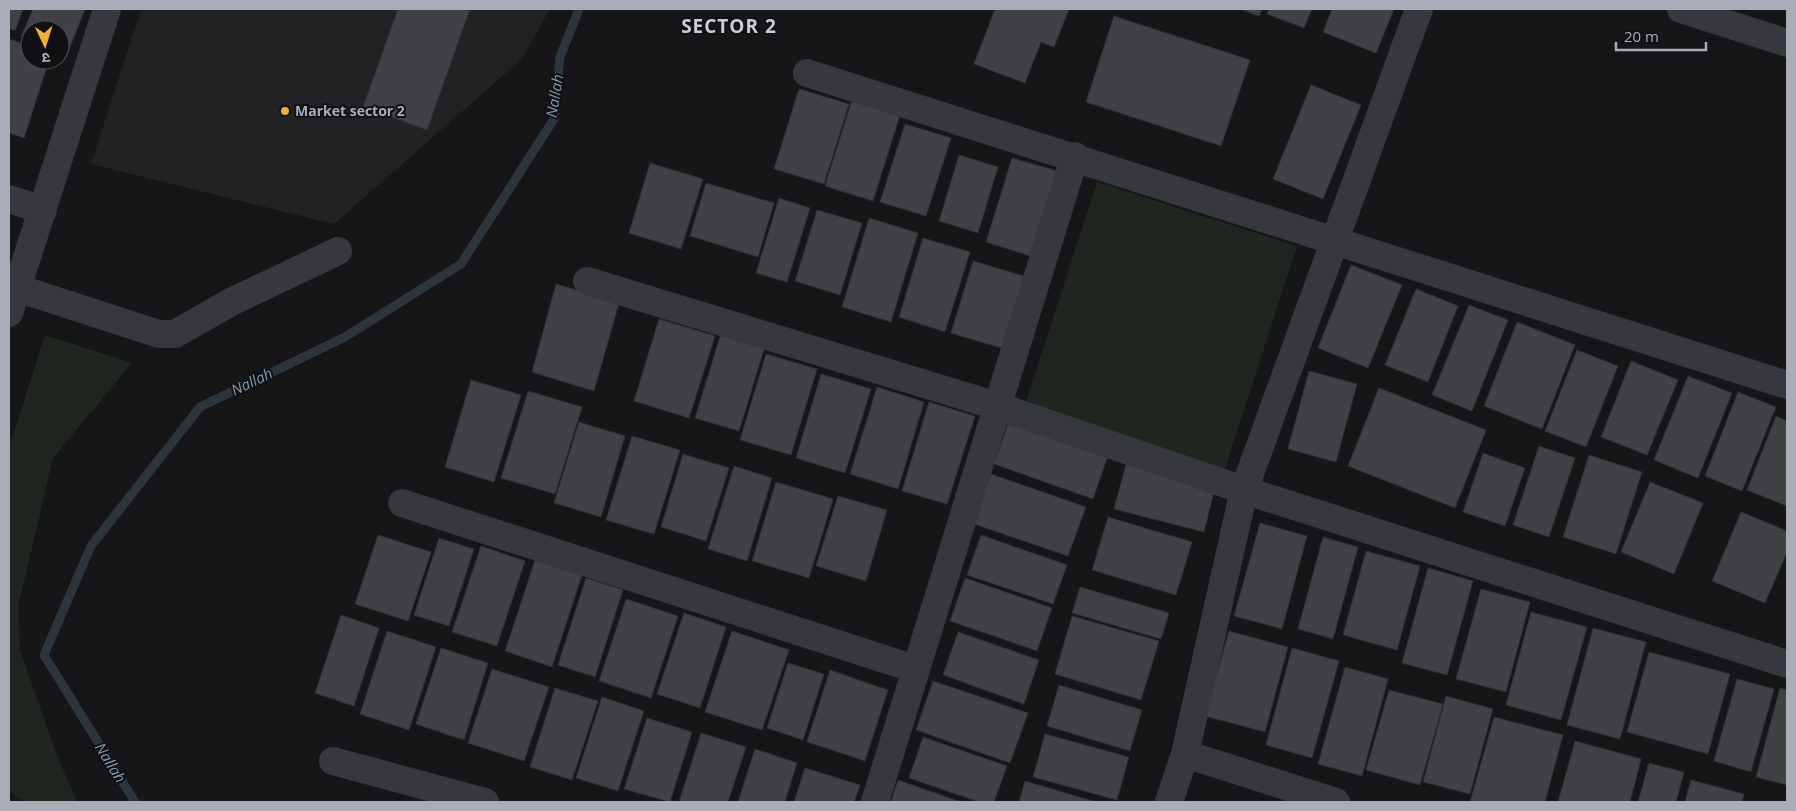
<svg xmlns="http://www.w3.org/2000/svg" width="1796" height="811" viewBox="0 0 1796 811" font-family="'Open Sans','Noto Sans Devanagari',sans-serif">
  <rect width="100%" height="100%" fill="#161618"/>
  <!-- built -->
  <path fill="#222225" d="M141,9H550L522,59L334,224L91,164Z"/>
  <!-- green -->
  <path fill="#1e261f" d="M1097,182L1297,246L1224,472L1024,408Z
    M45,335L132,363L53,458L18,607L20,650L56,753L77,802H24L9,791V448Z"/>
  <g fill="none" stroke-linecap="round" stroke-linejoin="round">
    <!-- stream -->
    <path stroke="#2c353c" stroke-width="9" d="M135,802L44,655L91,546L200,407L345,337L461,264L554,119L560,57L579,9"/>
  </g>
  <!-- building -->
  <path fill="#404145" stroke="#303034" d="M9,9H23L15,31L9,28Z
    M33,9H85L67,55L60,52V30H30V41L21,37Z
    M398,9H470L427,130L363,107Z
    M995,9H1069L1054,47L1041,42L1025,83L974,64Z
    M1240,9H1262L1259,16Z
    M1269,9H1312L1304,28L1267,14Z
    M1332,9H1394L1376,53L1323,32Z
    M1114,16L1250,60L1221,146L1086,102Z
    M9,39L30,46V60H49L24,138L9,133Z
    M1311,85L1361,105L1323,199L1273,179Z
    M799,89L849,104L824,184L774,169Z
    M852,100L900,115L873,201L825,186Z
    M905,124L951,138L926,216L880,202Z
    M959,155L998,167L978,233L939,221Z
    M1012,158L1057,171L1030,256L986,242Z
    M650,163L703,179L681,249L629,233Z
    M706,183L774,203L758,257L690,236Z
    M779,198L810,208L787,282L756,273Z
    M817,210L862,223L840,295L795,281Z
    M869,218L918,233L891,322L842,307Z
    M923,238L970,252L945,332L899,317Z
    M973,261L1027,277L1005,349L951,333Z
    M1351,265L1402,285L1368,368L1318,348Z
    M556,284L619,303L594,391L532,372Z
    M1416,289L1458,306L1428,382L1385,365Z
    M1469,305L1508,320L1472,411L1432,395Z
    M659,319L715,336L689,418L634,401Z
    M1517,322L1575,345L1542,429L1484,406Z
    M722,330L766,343L739,431L695,418Z
    M1577,350L1618,366L1586,447L1545,431Z
    M766,354L817,369L791,455L740,440Z
    M1631,361L1678,380L1647,455L1601,437Z
    M1309,371L1357,384L1336,462L1288,449Z
    M821,374L871,389L845,473L796,458Z
    M1688,376L1732,393L1698,478L1654,460Z
    M471,380L521,395L494,482L445,467Z
    M877,387L924,402L898,489L850,474Z
    M1379,388L1486,430L1455,508L1348,466Z
    M528,391L582,407L555,494L501,478Z
    M1738,392L1776,407L1742,491L1705,476Z
    M929,402L975,416L947,504L902,491Z
    M1011,415L1110,450L1093,499L994,464Z
    M1776,416L1787,421V506L1747,490Z
    M579,422L625,436L601,517L554,503Z
    M632,436L680,450L654,534L606,520Z
    M1539,446L1575,458L1549,537L1513,525Z
    M1483,453L1525,468L1505,526L1463,512Z
    M683,454L729,468L706,541L661,527Z
    M1589,455L1642,472L1616,554L1563,537Z
    M1127,461L1216,483L1204,532L1114,509Z
    M734,466L772,478L747,561L708,549Z
    M988,473L1086,507L1068,556L971,523Z
    M776,482L833,499L809,578L752,561Z
    M1650,482L1703,503L1674,574L1621,552Z
    M838,496L887,510L866,581L816,566Z
    M1741,512L1787,531V552L1765,603L1712,581Z
    M1108,517L1192,542L1176,595L1092,570Z
    M1260,523L1307,536L1282,629L1234,616Z
    M378,535L431,552L408,621L355,604Z
    M981,535L1067,565L1053,604L967,575Z
    M1323,537L1358,547L1333,639L1298,629Z
    M439,538L474,549L449,626L414,615Z
    M481,546L525,561L497,646L452,632Z
    M1366,551L1420,566L1397,650L1343,635Z
    M535,560L582,575L552,667L505,651Z
    M1428,568L1473,581L1447,675L1402,663Z
    M586,578L623,590L595,677L558,665Z
    M965,578L1052,608L1037,651L950,621Z
    M1080,587L1169,613L1161,639L1072,613Z
    M1481,589L1530,602L1506,692L1456,679Z
    M626,599L678,616L651,698L599,681Z
    M1531,612L1587,627L1561,720L1506,705Z
    M684,613L726,627L700,708L657,694Z
    M341,615L379,628L354,706L315,693Z
    M1072,616L1159,641L1141,700L1055,674Z
    M1593,628L1646,642L1620,739L1567,725Z
    M387,631L436,647L409,730L360,714Z
    M732,631L789,650L762,730L705,712Z
    M1229,631L1288,647L1265,732L1205,716Z
    M958,632L1039,660L1024,704L943,675Z
    M441,648L488,663L464,740L416,724Z
    M1292,648L1339,661L1312,758L1266,745Z
    M1649,652L1730,674L1708,754L1627,732Z
    M788,663L824,674L803,740L767,728Z
    M1345,667L1388,679L1362,776L1318,764Z
    M492,669L549,687L524,761L468,743Z
    M830,670L888,690L865,761L807,742Z
    M1737,679L1774,689L1751,772L1714,761Z
    M933,681L1028,713L1010,763L916,730Z
    M1059,685L1142,710L1130,751L1047,726Z
    M555,688L598,701L572,780L530,767Z
    M1780,688L1787,690V785L1756,777Z
    M1389,690L1443,704L1420,785L1366,770Z
    M1446,696L1493,709L1470,794L1423,782Z
    M602,697L644,711L618,791L576,778Z
    M1494,717L1563,735L1545,802H1470Z
    M647,718L692,732L670,802L624,789Z
    M701,733L746,747L728,802H679Z
    M1045,734L1129,757L1117,800L1033,777Z
    M923,737L1007,766L994,802H979L909,778Z
    M1575,741L1641,759L1630,802H1558Z
    M755,749L797,763L785,802H738Z
    M1649,763L1684,772L1676,802H1638Z
    M805,768L860,785L854,802H794Z
    M898,780L961,802H891Z
    M1691,780L1744,794L1742,802H1685Z
    M1025,781L1096,802H1019Z"/>
  <g fill="none" stroke-linecap="round" stroke-linejoin="round">
    <!-- street -->
    <path stroke="#37383d" stroke-width="28" d="M1681,9L1787,43
      M807,73C1135,175 1460,282 1787,385
      M9,199L43,210
      M587,281L997,406L1244,490L1787,664
      M17,288L159,334H175L231,302L338,251
      M9,313L107,9
      M402,503L915,669
      M1185,754L1336,802
      M333,761L485,802
      M875,802L1075,156
      M1169,802L1185,754L1244,490L1419,9"/>
  </g>
  <!-- markers -->
  <circle fill="#f2b134" stroke="#111113" stroke-width="2" cx="285" cy="111" r="5"/>
  <g text-anchor="middle" stroke-width="4" stroke-linejoin="round" paint-order="stroke">
    <!-- poi labels -->
    <g font-size="14" font-weight="bold" fill="#a8adb8" stroke="#111113" text-anchor="start">
      <text x="295" y="116">Market sector 2</text>
    </g>
    <!-- water labels -->
    <g font-size="15" font-style="italic" fill="#7f9bb3" stroke="#111113">
      <text transform="translate(555 96) rotate(-81)" y="5">Nallah</text>
      <text transform="translate(252 382) rotate(-26)" y="5">Nallah</text>
      <text transform="translate(110 763) rotate(58)" y="5">Nallah</text>
    </g>
    <!-- district labels -->
    <g font-size="19" font-weight="bold" letter-spacing="1" fill="#c9ccd4" stroke="#111113">
      <text x="729" y="33">SECTOR 2</text>
    </g>
  </g>
  <!-- border -->
  <rect width="1796" height="811" fill="none" stroke="#a8adb8" stroke-width="20"/>
  <!-- north arrow -->
  <g transform="translate(45 45) rotate(176)"><circle r="24" fill="#111113" stroke="#4d4f55"/>
  <path d="M0-4L9 19L0 12L-9 19Z" fill="#f2b134"/>
  <text y="-8" font-size="14" font-weight="bold" text-anchor="middle" fill="#a8adb8">उ</text>
  </g>
  <!-- scale -->
  <path d="M1616 42v8h90v-8" fill="none" stroke="#a8adb8" stroke-width="2.5"/>
  <text x="1624" y="42" font-size="15" fill="#a8adb8" stroke="#111113" stroke-width="4" paint-order="stroke">20 m</text>
</svg>
